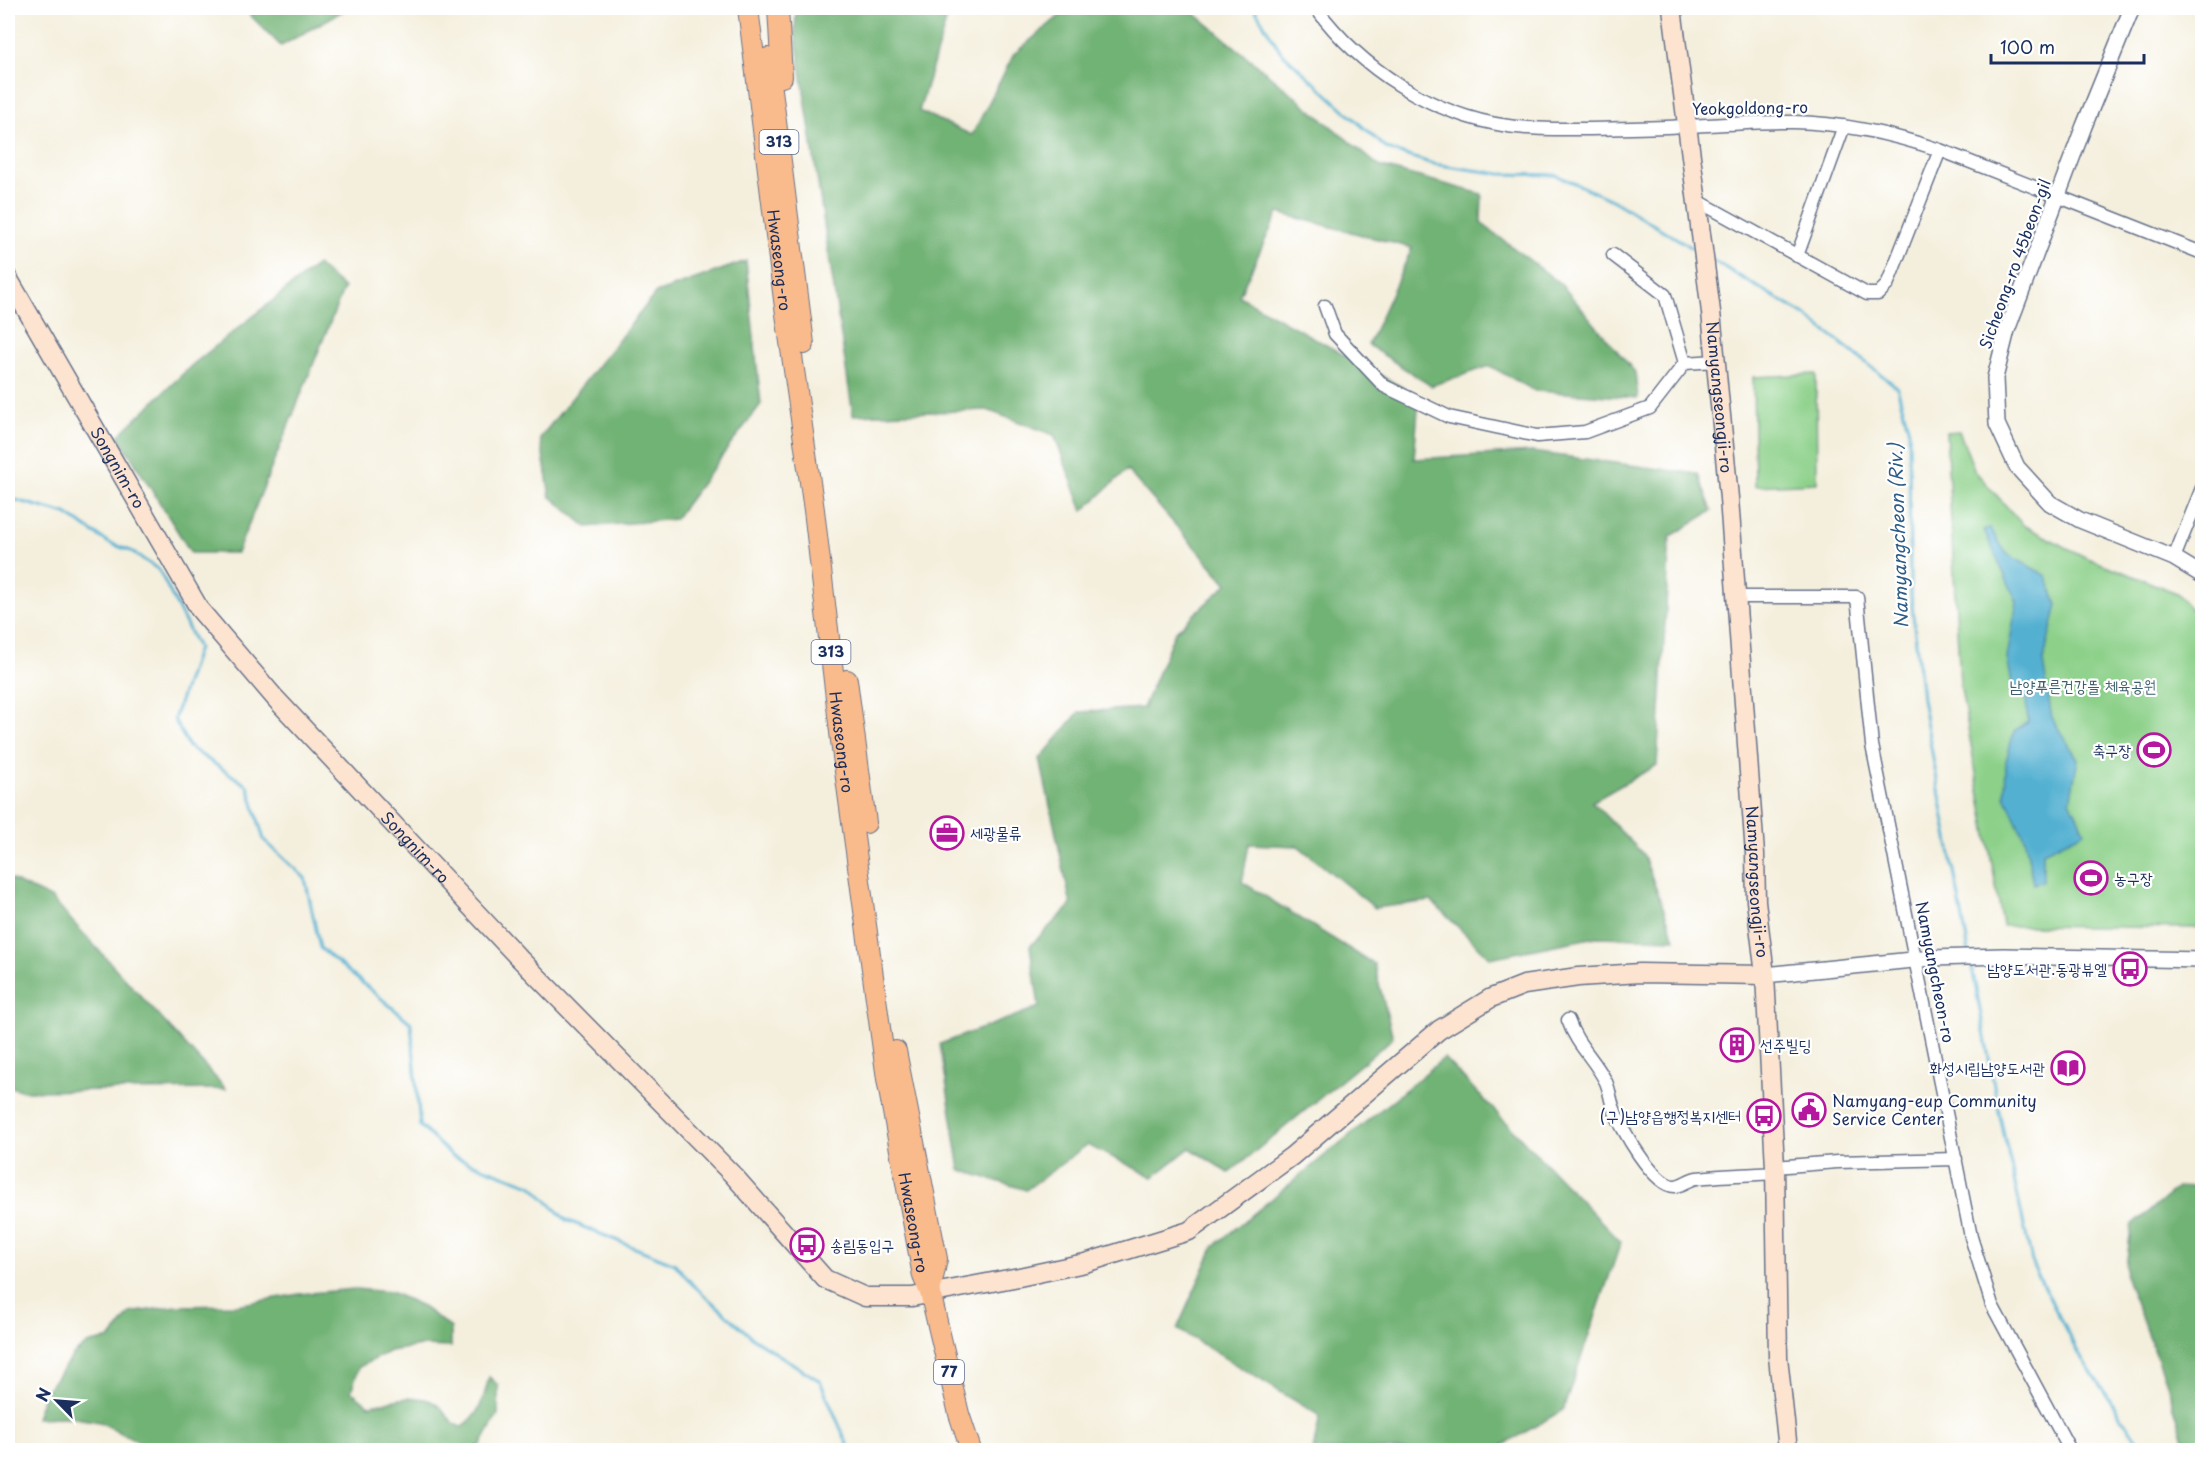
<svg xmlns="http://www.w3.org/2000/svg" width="2210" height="1458" viewBox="0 0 2210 1458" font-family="'Playpen Sans','Poor Story',sans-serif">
  <rect width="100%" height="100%" fill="#fff"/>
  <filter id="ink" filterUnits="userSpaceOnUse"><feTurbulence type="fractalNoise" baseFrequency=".0167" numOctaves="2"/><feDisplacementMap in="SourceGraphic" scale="12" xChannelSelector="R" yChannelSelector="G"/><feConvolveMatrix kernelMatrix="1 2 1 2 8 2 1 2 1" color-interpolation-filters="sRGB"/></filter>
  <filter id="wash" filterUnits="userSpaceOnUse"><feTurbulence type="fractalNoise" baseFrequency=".008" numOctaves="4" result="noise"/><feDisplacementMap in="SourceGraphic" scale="24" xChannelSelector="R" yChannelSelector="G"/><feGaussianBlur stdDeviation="1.35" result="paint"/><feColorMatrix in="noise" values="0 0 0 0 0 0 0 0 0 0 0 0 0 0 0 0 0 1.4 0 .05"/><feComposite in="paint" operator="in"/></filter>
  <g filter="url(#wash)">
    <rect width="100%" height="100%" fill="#f4efdd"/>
    <!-- green -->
    <path fill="#8cd089" stroke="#548074" stroke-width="1.5" d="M1816,374L1817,483L1755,486L1753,377Z
      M1959,431L1975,471L2023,525L2087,558L2177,593L2202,622V928L2003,926L1960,683L1946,432Z"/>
    <!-- forest -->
    <path fill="#71b275" stroke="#46706a" stroke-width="1.5" d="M243,8H348L281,46Z
      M796,8H950L919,111L972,135L1014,54L1069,8H1188L1379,166L1482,194L1481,223L1561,284L1635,372L1638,398L1535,391L1490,366L1431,386L1368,345L1412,248L1278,213L1239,296L1419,397L1414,459L1532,452L1698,474L1712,511L1670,537L1657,765L1592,802L1643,854L1675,939L1596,937L1490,958L1431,901L1375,908L1298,846L1249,844L1242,882L1374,964L1393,1038L1229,1173L1190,1148L1153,1177L1087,1145L1026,1190L960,1170L940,1044L1039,1007L1030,946L1071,905L1040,759L1079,712L1143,708L1175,632L1227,584L1127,470L1083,511L1054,435L987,410L853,415L795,32Z
      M746,261L761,404L675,519L587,527L550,496L540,438L656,293Z
      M317,265L344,288L237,553H191L118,436L192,365Z
      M8,878L51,898L226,1089L23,1091L8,1086Z
      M1444,1058L1621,1242L1563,1410L1495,1450H1313L1320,1416L1177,1329L1214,1246Z
      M2202,1184V1450H2187L2166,1380L2125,1276L2131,1227L2177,1188Z
      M355,1289L391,1292L420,1305L451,1328V1347L421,1346L390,1351L359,1367L351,1391L369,1405C391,1402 424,1389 441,1408C450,1418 448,1420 461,1427C480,1417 484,1397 489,1377L498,1385V1414L481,1445L472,1450H154L100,1422L69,1417L36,1418L44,1394L73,1355L87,1344L111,1338L130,1313L176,1306L237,1305L299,1294Z"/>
    <!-- water -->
    <path fill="#52b0d1" stroke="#367098" stroke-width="1.5" d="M1990,529L2007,554L2047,576L2057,605L2043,662L2052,719L2078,759L2070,801L2085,832L2043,852V881L2033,884L2025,840L2005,796L2006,761L2014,731L2028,722L2026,699L2012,683L2007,658L2017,602L1984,530Z"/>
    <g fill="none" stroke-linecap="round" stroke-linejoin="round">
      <!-- stream -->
      <path stroke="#52b0d1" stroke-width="3" d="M1254,8L1281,52L1387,149L1433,164L1501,174L1556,175L1612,200L1696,250
        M1712,260L1805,315L1897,387L1909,431L1910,586L1922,699L1969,952
        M8,495L12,499L66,514L109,543L131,551L159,570L198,648L174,719L189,747L248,786L264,840L305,878L320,948L411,1023L420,1126L452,1156L531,1185L566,1220L675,1264L693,1285L754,1339L820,1381L850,1450
        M1971,962L1998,1107L2033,1266L2078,1353L2144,1450"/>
    </g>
  </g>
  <g filter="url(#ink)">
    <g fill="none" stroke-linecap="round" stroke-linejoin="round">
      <defs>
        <path id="minor" d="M1316,8C1361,69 1432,115 1508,126C1535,130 1562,129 1590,129C1622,128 1653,128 1685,126C1721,125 1758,121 1794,122C1845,123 1892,134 1940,150L2202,253
          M1698,201L1867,294H1878L1887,285L1940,150
          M1613,255L1665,295L1685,363
          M1797,256L1844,126
          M1325,306L1335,334L1384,386L1449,417L1537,436L1585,432L1650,408L1685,363L1716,361
          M2174,558L2202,488
          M1737,597H1857L1872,745L1971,1237L1992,1305L2070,1450
          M1568,1020C1577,1046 1594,1058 1606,1082C1610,1091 1610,1100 1614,1109C1620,1127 1654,1187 1675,1186C1682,1186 1689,1179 1697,1178C1723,1175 1749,1175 1775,1173
          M1775,1167L1837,1162L1956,1159"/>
        <path id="tertiary" d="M2132,8L2084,126L2007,330L1995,378L1997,424L2017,467L2050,503L2080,520L2174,558L2202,575
          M1765,975L1932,958L2003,956L2202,960"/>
        <g id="secondary">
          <path id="s1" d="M1672,8L1711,312L1729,498L1755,854L1756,901L1765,975L1775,1167L1778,1357L1788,1450"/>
          <path id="s2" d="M8,278L200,610L275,698L517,956L734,1176L825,1279L865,1297H912L1019,1277L1085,1263L1189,1231L1292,1156L1439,1030L1491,998L1524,985L1578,977L1640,973L1765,975"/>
        </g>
        <g id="primary">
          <path id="s3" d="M748,8L784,300L814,510L842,749L887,1079L923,1276L930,1292L959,1414L971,1450"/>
          <path d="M778,8L782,77"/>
          <path d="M768,58L804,344"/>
          <path d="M847,680L866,823"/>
          <path d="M896,1051L937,1259L930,1292"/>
        </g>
      </defs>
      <!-- minor casing -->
      <use href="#minor" stroke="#67728a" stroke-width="15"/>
      <!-- tertiary casing -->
      <use href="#tertiary" stroke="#67728a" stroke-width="18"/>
      <!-- secondary casing -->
      <use href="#secondary" stroke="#67728a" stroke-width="21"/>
      <!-- primary casing -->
      <use href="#primary" stroke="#67728a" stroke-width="22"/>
      <!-- minor -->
      <use href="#minor" stroke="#fff" stroke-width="12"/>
      <!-- tertiary -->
      <use href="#tertiary" stroke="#fff" stroke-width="15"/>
      <!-- secondary -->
      <use href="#secondary" stroke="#fde4d1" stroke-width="18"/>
      <!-- primary -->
      <use href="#primary" stroke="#fabb8c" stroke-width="20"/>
    </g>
  </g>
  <!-- icons -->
  <defs>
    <symbol id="stadium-ring" viewBox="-11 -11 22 22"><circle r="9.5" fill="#fff" stroke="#b5179e" stroke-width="1.5"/><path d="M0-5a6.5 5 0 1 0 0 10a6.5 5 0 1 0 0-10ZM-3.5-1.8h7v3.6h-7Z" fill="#b5179e"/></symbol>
    <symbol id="office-ring" viewBox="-11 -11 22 22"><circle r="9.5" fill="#fff" stroke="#b5179e" stroke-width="1.5"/><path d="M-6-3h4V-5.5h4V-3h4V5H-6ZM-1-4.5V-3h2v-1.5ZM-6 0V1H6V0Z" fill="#b5179e"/></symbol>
    <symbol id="bus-ring" viewBox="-11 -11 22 22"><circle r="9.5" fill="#fff" stroke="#b5179e" stroke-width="1.5"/><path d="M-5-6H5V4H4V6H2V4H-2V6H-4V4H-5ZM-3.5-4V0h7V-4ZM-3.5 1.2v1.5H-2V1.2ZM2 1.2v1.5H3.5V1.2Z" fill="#b5179e"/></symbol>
    <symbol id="building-ring" viewBox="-11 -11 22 22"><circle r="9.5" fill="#fff" stroke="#b5179e" stroke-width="1.5"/><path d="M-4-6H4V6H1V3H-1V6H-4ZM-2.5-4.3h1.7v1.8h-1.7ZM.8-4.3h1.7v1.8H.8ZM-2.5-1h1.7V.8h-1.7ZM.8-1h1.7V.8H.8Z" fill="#b5179e"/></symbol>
    <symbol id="library-ring" viewBox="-11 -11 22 22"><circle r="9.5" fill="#fff" stroke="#b5179e" stroke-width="1.5"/><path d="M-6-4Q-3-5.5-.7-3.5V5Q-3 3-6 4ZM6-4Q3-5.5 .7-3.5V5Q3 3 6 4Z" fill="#b5179e"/></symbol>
    <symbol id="civic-ring" viewBox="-11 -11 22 22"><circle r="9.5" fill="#fff" stroke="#b5179e" stroke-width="1.5"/><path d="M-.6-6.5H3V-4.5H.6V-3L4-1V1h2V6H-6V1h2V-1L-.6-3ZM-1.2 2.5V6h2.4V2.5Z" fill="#b5179e"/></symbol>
  </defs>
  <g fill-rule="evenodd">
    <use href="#stadium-ring" x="2135" y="731" width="38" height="38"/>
    <use href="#office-ring" x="928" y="814" width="38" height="38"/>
    <use href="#stadium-ring" x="2072" y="859" width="38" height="38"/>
    <use href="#bus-ring" x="2111" y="950" width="38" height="38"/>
    <use href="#building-ring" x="1718" y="1026" width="38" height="38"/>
    <use href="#library-ring" x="2049" y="1049" width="38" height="38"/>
    <use href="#civic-ring" x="1790" y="1091" width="38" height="38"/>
    <use href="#bus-ring" x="1745" y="1097" width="38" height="38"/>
    <use href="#bus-ring" x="788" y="1226" width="38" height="38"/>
  </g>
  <g text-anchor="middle" stroke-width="4.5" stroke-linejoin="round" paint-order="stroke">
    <!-- shield labels -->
    <g fill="#fff" stroke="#5f6d8e" stroke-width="1.5">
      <rect x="759.5" y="130" width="39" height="24" rx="4.5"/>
      <rect x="811.5" y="640" width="39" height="24" rx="4.5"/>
      <rect x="934" y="1360" width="30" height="24" rx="4.5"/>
    </g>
    <g font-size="15" font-weight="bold" fill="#1b2f5e">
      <text x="779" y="147">313</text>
      <text x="831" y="657">313</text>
      <text x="949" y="1377">77</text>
    </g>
    <!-- street labels -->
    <g font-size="16" fill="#1b2f5e" stroke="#fff">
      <text transform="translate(1750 108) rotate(-1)" y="6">Yeokgoldong-ro</text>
      <text dy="6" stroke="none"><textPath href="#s3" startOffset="254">Hwaseong-ro</textPath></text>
      <text transform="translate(2015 264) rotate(-70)" y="6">Sicheong-ro 45beon-gil</text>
      <text dy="6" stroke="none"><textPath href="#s1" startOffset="392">Namyangseongji-ro</textPath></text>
      <text dy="6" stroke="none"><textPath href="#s2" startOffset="219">Songnim-ro</textPath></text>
      <text dy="6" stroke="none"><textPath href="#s3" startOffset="740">Hwaseong-ro</textPath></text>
      <text dy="6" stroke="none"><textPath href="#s2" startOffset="704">Songnim-ro</textPath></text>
      <text dy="6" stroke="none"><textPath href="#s1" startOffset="878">Namyangseongji-ro</textPath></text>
      <text transform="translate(1935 972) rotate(79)" y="6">Namyangcheon-ro</text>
      <text dy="6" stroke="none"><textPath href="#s3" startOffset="1226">Hwaseong-ro</textPath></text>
    </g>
    <!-- park labels -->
    <g font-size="16" fill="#3d5f6b" stroke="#fff">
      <text x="2083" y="692">남양푸른건강뜰 체육공원</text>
    </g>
    <!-- poi labels -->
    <g font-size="16" fill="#1b2f5e" stroke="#fff" text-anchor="start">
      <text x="2131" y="756" text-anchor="end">축구장</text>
      <text x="970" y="839">세광물류</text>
      <text x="2114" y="884">농구장</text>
      <text x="2107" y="975" text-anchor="end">남양도서관.동광뷰엘</text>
      <text x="1760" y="1051">선주빌딩</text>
      <text x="2045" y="1074" text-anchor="end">화성시립남양도서관</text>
      <text x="1832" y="1107">Namyang-eup Community<tspan x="1832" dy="18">Service Center</tspan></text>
      <text x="1741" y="1122" text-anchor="end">(구)남양읍행정복지센터</text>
      <text x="830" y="1251">송림동입구</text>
    </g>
    <!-- water labels -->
    <g font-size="18" font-style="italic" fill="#2e5c86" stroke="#fff">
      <text transform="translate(1899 536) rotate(-92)" y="6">Namyangcheon (Riv.)</text>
    </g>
  </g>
  <!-- margin -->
  <rect width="2210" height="1458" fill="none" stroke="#fff" stroke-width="30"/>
  <!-- north arrow -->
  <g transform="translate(57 1401) rotate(295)" stroke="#ffffff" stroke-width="4.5" paint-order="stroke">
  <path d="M0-4.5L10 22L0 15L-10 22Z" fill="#1b2f5e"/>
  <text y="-9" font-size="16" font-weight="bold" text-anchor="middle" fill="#1b2f5e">N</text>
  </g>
  <!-- scale -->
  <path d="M1991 54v9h153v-9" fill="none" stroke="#1b2f5e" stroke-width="3"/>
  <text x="2000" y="54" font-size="18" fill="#1b2f5e" stroke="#ffffff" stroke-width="4.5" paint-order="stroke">100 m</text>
</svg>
